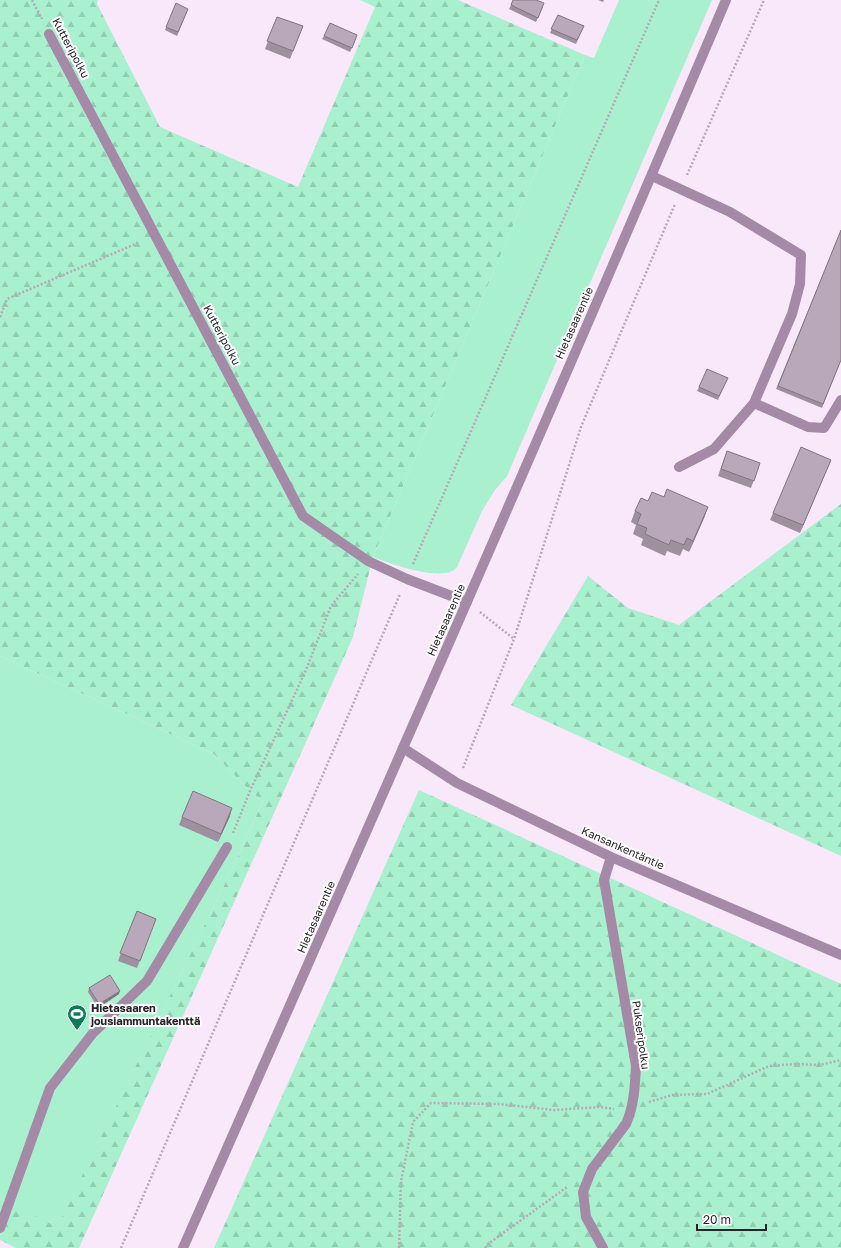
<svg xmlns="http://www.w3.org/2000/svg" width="841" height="1248" viewBox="0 0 841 1248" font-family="'Golos Text',sans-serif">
  <defs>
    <pattern id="forest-firs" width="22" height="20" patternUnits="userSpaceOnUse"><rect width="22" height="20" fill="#a9f0ce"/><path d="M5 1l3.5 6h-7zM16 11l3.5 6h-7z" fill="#91ceb1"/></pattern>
  </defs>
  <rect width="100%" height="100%" fill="#f9e7fa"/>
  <!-- grass -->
  <path fill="#a9f0ce" d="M619,0H712L507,476L495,490L482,511L457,567C455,569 453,571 450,572C430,578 392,564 373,557L585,55L594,58Z
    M0,656L214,754L250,791L263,801L235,863L57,1228L0,1199Z"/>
  <!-- forest -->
  <path fill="url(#forest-firs)" d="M0,0H98L97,4L160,127L298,187L375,7L360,0H458L585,55L373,557L353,637L79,1248H16L0,1240V1199L57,1227L235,863L263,801L250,791L214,754L0,656Z
    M841,504V856L511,705L588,576L628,608L679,625Z
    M419,790L841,984V1248H214Z"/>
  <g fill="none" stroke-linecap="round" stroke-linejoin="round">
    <!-- path -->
    <path stroke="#b8aab9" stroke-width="2.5" stroke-dasharray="2 2" stroke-linecap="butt" d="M32,0L42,19
      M687,175L764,0
      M0,317L7,299L140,242
      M413,564L659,0
      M480,612L514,639
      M463,768L514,639L581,427L675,204
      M233,833L250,791L306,670L331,606L358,574
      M649,1102L672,1095L707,1094L769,1066L795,1064L820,1065L841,1060
      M121,1248L400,594
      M399,1248L401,1181L413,1122L431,1103L499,1104L554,1110L599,1107L614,1109
      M485,1248L488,1244L567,1187"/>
    <!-- service -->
    <path stroke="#a48aa7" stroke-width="10" d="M652,176L730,212L801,255L800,284L792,314L754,403L714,449L679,467
      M754,403L808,427L824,428L841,400
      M0,1228L50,1088L93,1033L147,981L227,847"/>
    <!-- minor -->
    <path stroke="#a48aa7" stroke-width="10" d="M49,34L303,516L368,561L407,579L467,602
      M403,748L457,783L611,857L841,955
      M603,1248L586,1217L583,1192L592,1169L626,1124C634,1106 635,1086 636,1066L604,880L611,857"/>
    <!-- tertiary -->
    <path stroke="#a48aa7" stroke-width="10" d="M183,1248C366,833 549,418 726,0"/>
  </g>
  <!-- wall -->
  <path fill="#9f90a0" d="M598,0H604L603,2Z
    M176,3L187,12L177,36L165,30Z
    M511,5L543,7L536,22L509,9Z
    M558,15L584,26L576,44L550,33Z
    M277,17L303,26L290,59L265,49Z
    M324,36L356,39L350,52L322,39Z
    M841,230V360L822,408L776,389Z
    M728,378L718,400L697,391L699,387Z
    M727,451L760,463L751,488L718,476Z
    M831,460L800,533L770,520L773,513Z
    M664,497L708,507L704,518L689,552L683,549L680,556L667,551L665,556L641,545L643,539L633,534L636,525L631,522L635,511Z
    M230,816L218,842L179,825L182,817Z
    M137,911L156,919L137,968L118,961Z
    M89,988L119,994L98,1008L88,992Z"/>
  <!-- shaded-wall -->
  <path fill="#827682" d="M831,460L828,467L800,533L803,525Z
    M708,507L704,518L689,552L693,541Z
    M232,808L230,816L218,842L221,834Z
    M120,991L119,994L98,1008L99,1004Z"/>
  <!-- building -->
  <path fill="#b9a8ba" stroke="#827682" d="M513,0H536L544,3L538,18L511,5Z
    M176,3L188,9L178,32L166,27Z
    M558,15L584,26L577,40L551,29Z
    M277,17L303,26L293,51L267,41Z
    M330,23L357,35L352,48L324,36Z
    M841,230V360L823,404L778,386Z
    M707,369L728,378L719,396L699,387Z
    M801,447L831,460L803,525L773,513Z
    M727,451L760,463L754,481L721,469Z
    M667,489L708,507L693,541L687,538L684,545L671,540L669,545L645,534L647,528L637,524L641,514L635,511L641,498L648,501L652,492L664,497Z
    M193,791L232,808L221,834L182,817Z
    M137,911L156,919L140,961L120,953Z
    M110,975L120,991L99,1004L89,988Z"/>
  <!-- icons -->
  <defs>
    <symbol id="stadium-pin" viewBox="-11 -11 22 30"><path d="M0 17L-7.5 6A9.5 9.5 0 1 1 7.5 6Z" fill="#0d7b56" stroke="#fff"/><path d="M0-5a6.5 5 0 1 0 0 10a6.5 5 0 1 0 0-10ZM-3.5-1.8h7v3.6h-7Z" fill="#fff"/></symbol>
  </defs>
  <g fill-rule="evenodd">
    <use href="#stadium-pin" x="66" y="1003" width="22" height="30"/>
  </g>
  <g text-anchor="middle" stroke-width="4" stroke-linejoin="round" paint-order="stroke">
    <!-- street labels -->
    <g font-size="11" fill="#29232a" stroke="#fff">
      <text transform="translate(71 48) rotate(62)" y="4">Kutteripolku</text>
      <text transform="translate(574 323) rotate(-66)" y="4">Hietasaarentie</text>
      <text transform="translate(222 335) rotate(62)" y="4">Kutteripolku</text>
      <text transform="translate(446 620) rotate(-66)" y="4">Hietasaarentie</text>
      <text transform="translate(623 848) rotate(24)" y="4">Kansankentäntie</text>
      <text transform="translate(316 917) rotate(-66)" y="4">Hietasaarentie</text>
      <text transform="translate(641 1035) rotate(82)" y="4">Pukseripolku</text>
    </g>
    <!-- poi labels -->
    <g font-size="11" font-weight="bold" fill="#29232a" stroke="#fff" text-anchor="start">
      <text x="91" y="1012">Hietasaaren<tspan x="91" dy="13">jousiammuntakenttä</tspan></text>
    </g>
  </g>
  <!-- scale -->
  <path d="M697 1224v6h69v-6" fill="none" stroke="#29232a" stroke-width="2"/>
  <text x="703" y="1224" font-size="12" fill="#29232a" stroke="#ffffff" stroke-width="3" paint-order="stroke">20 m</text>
</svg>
